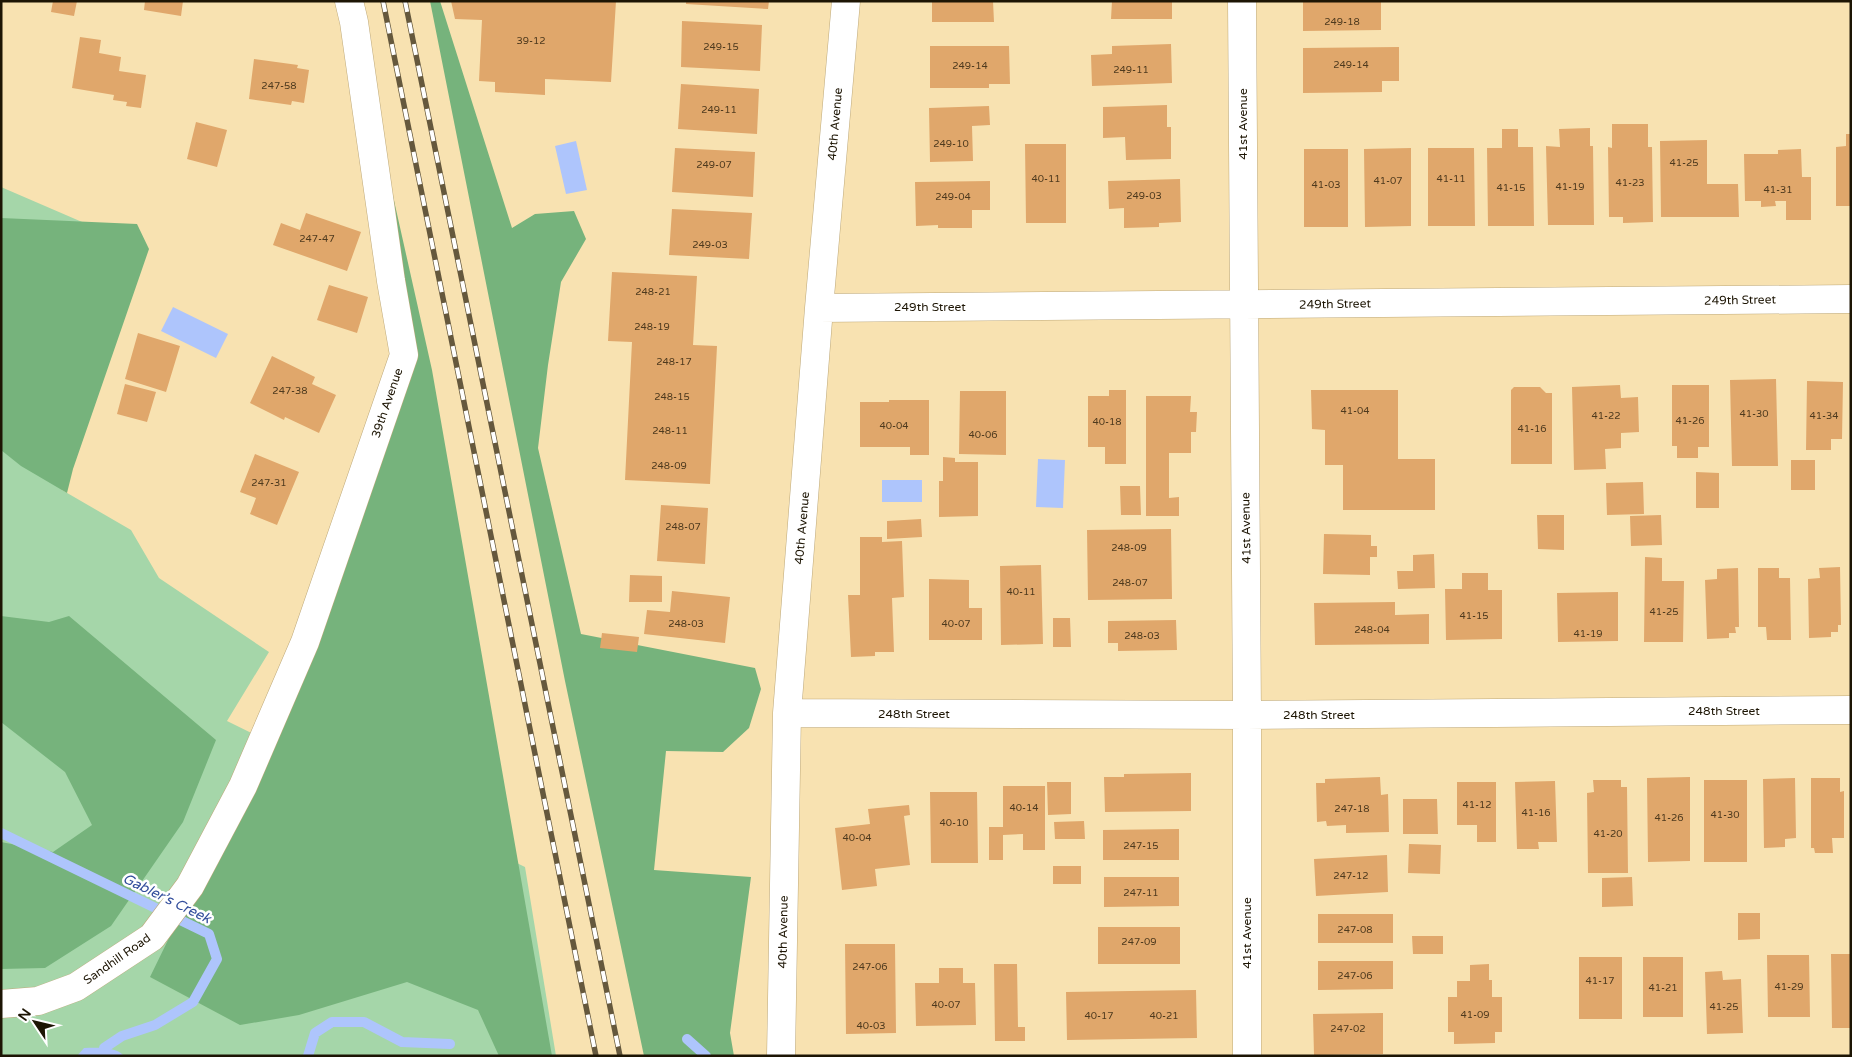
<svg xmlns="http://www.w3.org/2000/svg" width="1852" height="1057" viewBox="0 0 1852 1057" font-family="'Varela Round',sans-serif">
  <rect width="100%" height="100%" fill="#f8e2b1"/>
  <!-- green -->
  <path fill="#a5d6a9" d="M1,187L140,247L62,490L131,530L159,578L269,652L227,721L525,867L556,1056H1Z"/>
  <!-- forest -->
  <path fill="#76b37c" d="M430,1H440L512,228L535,214L574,211L586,239L561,282L548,365L538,448L581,634L755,668L761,689L749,728L723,752L666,751L654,870L751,877L730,1033L734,1056H644L565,681Z
    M354,22L432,370L552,1056H499L478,1010L407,982L299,1015L240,1025L150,977L243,786L404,355Z
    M1,218L137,224L149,249L73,469L67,493L21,466L1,450Z
    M1,616L49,622L69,616L216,740L183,822L111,926L45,968L1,969V842L53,852L92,825L65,772L1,722Z"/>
  <!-- water -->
  <path fill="#aec5fc" d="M576,141L587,190L566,194L555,146Z
    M173,307L228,334L216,358L161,331Z
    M1038,459L1065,460L1063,508L1036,507Z
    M882,480H922V502H882Z
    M84,1048C97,1048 115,1046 124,1056H77Z"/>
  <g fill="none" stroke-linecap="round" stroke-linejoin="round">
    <!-- stream -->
    <path stroke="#aec5fc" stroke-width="10" d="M1,833L209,934L217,959L193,1002L155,1025L122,1036L104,1048V1056
      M687,1039L706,1056
      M308,1056L315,1033L332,1022H364L402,1042L450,1044"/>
  </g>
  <!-- building -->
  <path fill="#e0a76b" d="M53,1H77L74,16L51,12Z
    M145,1H183L181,16L144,10Z
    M451,1H616L611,82L545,79V95L495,92V82L479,81L482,20L455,19Z
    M686,1H769L768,9L686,4Z
    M932,1H993L994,22H932Z
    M1112,1H1172V19H1111Z
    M1303,1H1381V30L1303,31Z
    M682,21L762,25L760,71L681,67Z
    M80,37L101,40L99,53L121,57L119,71L146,75L141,108L126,106L127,102L113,100L114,95L72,88Z
    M1171,44L1172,83L1092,86L1091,55L1112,54V46Z
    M930,46H1009L1010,84H989V88H930Z
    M1399,47V81H1382V92L1303,93V48Z
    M254,59L298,65L297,68L309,70L304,103L292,101L291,105L249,99Z
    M681,84L759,89L757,134L678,129Z
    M1167,105V127H1171V159L1126,160L1125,137L1103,138V107Z
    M989,106L990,125L972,126L973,161L930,162L929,108Z
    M196,122L227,130L217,167L187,159Z
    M1612,124H1648V147H1652L1653,222L1623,223V217H1609L1608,147L1612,148Z
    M1590,128V146H1593L1594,225H1548L1546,146L1560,147L1559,129Z
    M1502,129H1518V147H1533L1534,226H1488L1487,148H1502Z
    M1846,134H1851V206H1836V147L1846,146Z
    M1707,140V184H1738L1739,217H1661L1660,141Z
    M1025,144H1066V223H1026Z
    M675,148L755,152L753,197L672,192Z
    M1411,148V226L1365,227L1364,149Z
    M1428,148H1474L1475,226H1428Z
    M1304,149H1348V227H1304Z
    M1801,149L1802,177H1811V220H1786V201H1775L1776,206L1761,207V201H1745L1744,154H1778V150Z
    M1180,179L1181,222L1159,223V227L1124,228V208L1109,209L1108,181Z
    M990,181V210H972V228H938V225L916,226L915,182Z
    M672,209L752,213L749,259L669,255Z
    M306,213L361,232L347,271L273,245L281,223L300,230Z
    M612,272L697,276L693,345L717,346L710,484L625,480L632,342L608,341Z
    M329,285L368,297L357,333L317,320Z
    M138,333L180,346L166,392L125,379Z
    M272,356L315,377L312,384L336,395L319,433L285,417L284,420L250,403Z
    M1776,379L1778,466H1732L1730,380Z
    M1807,381L1843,382L1842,439H1831V450H1806Z
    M125,384L156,392L147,422L117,414Z
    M1620,385L1621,398L1638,397L1639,432L1621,433V448L1605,449L1606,469L1574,470L1572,387Z
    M1672,385H1709V447H1698V458H1677V446H1672Z
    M1514,387H1540L1546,393H1552V464H1511V390Z
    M1109,390H1126V464H1105V447H1088V396H1109Z
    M1311,390H1398V459H1435V510H1343V465H1325V430L1312,429Z
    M960,391H1006V455L959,454Z
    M1146,396H1191L1190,412H1197L1196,432H1191V453H1169V498L1179,497V516H1146Z
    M889,400H929V455H910V447H860V402H889Z
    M255,454L299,472L277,525L250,514L256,498L240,492Z
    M943,457L955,458V462H978V516L939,517V481H943Z
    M1791,460H1815V490H1791Z
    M1696,472L1719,473V508H1696Z
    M1643,482L1644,514L1607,515L1606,483Z
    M1120,486H1140L1141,515H1121Z
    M661,505L708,508L705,564L657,561Z
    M1537,515H1564V550L1538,549Z
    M1661,515L1662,545L1631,546L1630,516Z
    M921,519L922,537L887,539V521Z
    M1171,529L1172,599L1088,600L1087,530Z
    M1324,534L1371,535V546H1377V557H1370V575L1323,574Z
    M860,537H882V542L902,541L904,597L892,598L894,652H875V656L851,657L848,595H860Z
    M1434,554L1435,588L1398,589L1397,571H1413V555Z
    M1645,557L1662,558V581H1684L1683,642H1644Z
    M1041,565L1043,644L1001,645L1000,566Z
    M1840,567L1841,625H1838V632H1831V637L1809,638L1808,579L1820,578L1819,568Z
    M1738,568L1739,627H1735L1736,633H1729V638L1707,639L1705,580L1717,579V569Z
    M1758,568H1779V578H1790L1791,640H1767L1766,627H1758Z
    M1462,573H1488V590H1502V639L1446,640L1445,589H1462Z
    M630,575L662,576V602H629Z
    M929,579L969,580V608H982V640H929Z
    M672,591L730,597L725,643L644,634L647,610L670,612Z
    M1618,592V641L1558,642L1557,593Z
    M1395,602V615L1429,614V644L1315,645L1314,603Z
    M1053,618H1070L1071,647H1053Z
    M1176,620L1177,650L1118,651V643H1108V621Z
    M602,633L639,637L637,652L600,648Z
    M1191,773V811L1105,812L1104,777H1124V774Z
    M1380,777L1381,795L1388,794L1389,832L1346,833V825L1327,826L1326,821L1317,822L1316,783H1325V779Z
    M1690,777V861L1648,862L1647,778Z
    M1795,778L1796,838L1785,839V847L1764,848L1763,779Z
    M1811,778H1840V792L1844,791V838H1832L1833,853H1815L1814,848H1811Z
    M1593,780H1621V787H1627L1628,873H1588L1587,793L1594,792Z
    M1704,780H1747V862H1704Z
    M1555,781L1557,842H1538L1539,849H1517L1515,782Z
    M1047,782H1071V814L1048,815Z
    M1457,782H1496V842H1477V825H1457Z
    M1003,786H1045V850H1023V834L1003,835V860H989V827H1003Z
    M930,792H977L978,863H931Z
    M1403,799H1437L1438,834H1403Z
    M909,805L910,815L904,816L910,865L875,869L877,886L842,890L835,828L870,824L868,809Z
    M1084,821L1085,839H1055L1054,822Z
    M1179,829V860H1103V830Z
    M1409,844L1441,845L1440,874L1408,873Z
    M1387,855L1388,892L1316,896L1314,859Z
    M1053,866H1081V884H1053Z
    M1104,877H1179V906L1104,907Z
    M1632,877L1633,906L1602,907V878Z
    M1738,913H1760V939L1738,940Z
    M1318,914H1393V943H1318Z
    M1098,927H1180V964H1098Z
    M1412,936H1443V954H1413Z
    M845,944H895L896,1033L846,1034Z
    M1831,954H1851V1028H1832Z
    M1767,955H1809L1810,1017H1768Z
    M1579,957H1622V1019H1579Z
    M1643,957H1683V1017H1643Z
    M1318,961H1393V989L1318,990Z
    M994,964H1017L1018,1027H1025V1041H995Z
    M1489,964V980H1492V997H1502V1032H1495V1043L1454,1044V1032H1448V997H1457V981H1470V965Z
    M939,968H963V983H975L976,1025L916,1026L915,983H939Z
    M1722,971L1723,980L1741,979L1743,1033L1707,1034L1705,972Z
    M1196,990L1197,1038L1067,1040L1066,992Z
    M1383,1013V1054L1314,1055L1313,1014Z"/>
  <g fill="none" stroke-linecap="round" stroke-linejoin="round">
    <defs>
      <path id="minor" d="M1242,1L1247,715V1056
        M819,308L1851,299
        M787,713L1247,715L1851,710
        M1,1004L38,1001L76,987L152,937L190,886L243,786L305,642L404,355L391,281L354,22L349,1
        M781,1056L787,713L819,308L846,1"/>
    </defs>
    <!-- minor casing -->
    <use href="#minor" stroke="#bea97a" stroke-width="29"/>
    <!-- minor -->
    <use href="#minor" stroke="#fff" stroke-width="28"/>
    <defs>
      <path id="rail" d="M383,1L596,1056
        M405,1L620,1056"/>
    </defs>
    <!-- rail casing -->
    <use href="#rail" stroke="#65583d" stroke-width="5.5"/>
    <!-- rail -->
    <use href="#rail" stroke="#fff" stroke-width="4" stroke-dasharray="11" stroke-linecap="butt"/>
  </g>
  <g text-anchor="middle" stroke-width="5" stroke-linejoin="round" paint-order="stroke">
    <!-- number labels -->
    <g font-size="10" fill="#4e3a1e">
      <text x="1342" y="25">249-18</text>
      <text x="531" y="44">39-12</text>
      <text x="721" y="50">249-15</text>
      <text x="1351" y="68">249-14</text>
      <text x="970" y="69">249-14</text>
      <text x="1131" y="73">249-11</text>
      <text x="279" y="89">247-58</text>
      <text x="719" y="113">249-11</text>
      <text x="951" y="147">249-10</text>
      <text x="1684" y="166">41-25</text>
      <text x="714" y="168">249-07</text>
      <text x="1046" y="182">40-11</text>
      <text x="1451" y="182">41-11</text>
      <text x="1388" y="184">41-07</text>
      <text x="1630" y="186">41-23</text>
      <text x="1326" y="188">41-03</text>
      <text x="1570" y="190">41-19</text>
      <text x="1511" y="191">41-15</text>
      <text x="1778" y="193">41-31</text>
      <text x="1144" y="199">249-03</text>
      <text x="953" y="200">249-04</text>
      <text x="317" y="242">247-47</text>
      <text x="710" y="248">249-03</text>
      <text x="653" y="295">248-21</text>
      <text x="652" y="330">248-19</text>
      <text x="674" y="365">248-17</text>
      <text x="290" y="394">247-38</text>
      <text x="672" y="400">248-15</text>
      <text x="1355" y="414">41-04</text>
      <text x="1754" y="417">41-30</text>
      <text x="1606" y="419">41-22</text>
      <text x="1824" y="419">41-34</text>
      <text x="1690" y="424">41-26</text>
      <text x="1107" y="425">40-18</text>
      <text x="894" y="429">40-04</text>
      <text x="1532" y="432">41-16</text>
      <text x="670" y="434">248-11</text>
      <text x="983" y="438">40-06</text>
      <text x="669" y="469">248-09</text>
      <text x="269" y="486">247-31</text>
      <text x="683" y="530">248-07</text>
      <text x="1129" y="551">248-09</text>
      <text x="1130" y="586">248-07</text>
      <text x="1021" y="595">40-11</text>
      <text x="1664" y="615">41-25</text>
      <text x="1474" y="619">41-15</text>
      <text x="686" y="627">248-03</text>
      <text x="956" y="627">40-07</text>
      <text x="1372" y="633">248-04</text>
      <text x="1588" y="637">41-19</text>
      <text x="1142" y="639">248-03</text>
      <text x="1477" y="808">41-12</text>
      <text x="1024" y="811">40-14</text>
      <text x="1352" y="812">247-18</text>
      <text x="1536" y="816">41-16</text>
      <text x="1725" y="818">41-30</text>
      <text x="1669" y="821">41-26</text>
      <text x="954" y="826">40-10</text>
      <text x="1608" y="837">41-20</text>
      <text x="857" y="841">40-04</text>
      <text x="1141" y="849">247-15</text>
      <text x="1351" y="879">247-12</text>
      <text x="1141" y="896">247-11</text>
      <text x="1355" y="933">247-08</text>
      <text x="1139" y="945">247-09</text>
      <text x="870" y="970">247-06</text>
      <text x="1355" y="979">247-06</text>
      <text x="1600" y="984">41-17</text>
      <text x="1789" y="990">41-29</text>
      <text x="1663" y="991">41-21</text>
      <text x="946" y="1008">40-07</text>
      <text x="1724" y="1010">41-25</text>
      <text x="1475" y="1018">41-09</text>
      <text x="1099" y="1019">40-17</text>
      <text x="1164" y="1019">40-21</text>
      <text x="871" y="1029">40-03</text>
      <text x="1348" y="1032">247-02</text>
    </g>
    <!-- street labels -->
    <g font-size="12" fill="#1d1504" stroke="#fff">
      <text transform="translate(835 124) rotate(-85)" y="4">40th Avenue</text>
      <text transform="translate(1243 124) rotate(-90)" y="4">41st Avenue</text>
      <text transform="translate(1740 300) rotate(-1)" y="4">249th Street</text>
      <text transform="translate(1335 304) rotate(-1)" y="4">249th Street</text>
      <text x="930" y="311">249th Street</text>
      <text transform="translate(387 403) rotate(-71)" y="4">39th Avenue</text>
      <text transform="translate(802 528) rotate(-85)" y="4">40th Avenue</text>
      <text transform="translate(1246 528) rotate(-91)" y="4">41st Avenue</text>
      <text x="1724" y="715">248th Street</text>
      <text x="914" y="718">248th Street</text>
      <text x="1319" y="719">248th Street</text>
      <text transform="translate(783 932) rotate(-89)" y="4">40th Avenue</text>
      <text transform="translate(1247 933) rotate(-90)" y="4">41st Avenue</text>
      <text transform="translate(117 959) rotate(-35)" y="4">Sandhill Road</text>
    </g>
    <!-- water labels -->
    <g font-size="14" font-style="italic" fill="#334e9c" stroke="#fff">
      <text transform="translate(167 898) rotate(26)" y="5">Gabler’s Creek</text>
    </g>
  </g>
  <!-- border -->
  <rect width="1852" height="1057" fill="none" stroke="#1d1504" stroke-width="5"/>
  <!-- north arrow -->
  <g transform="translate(35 1022) rotate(305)" stroke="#ffffff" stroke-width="4" paint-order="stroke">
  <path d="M0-4L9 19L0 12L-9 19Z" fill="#1d1504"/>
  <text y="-8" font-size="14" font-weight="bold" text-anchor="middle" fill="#1d1504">N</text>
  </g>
</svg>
